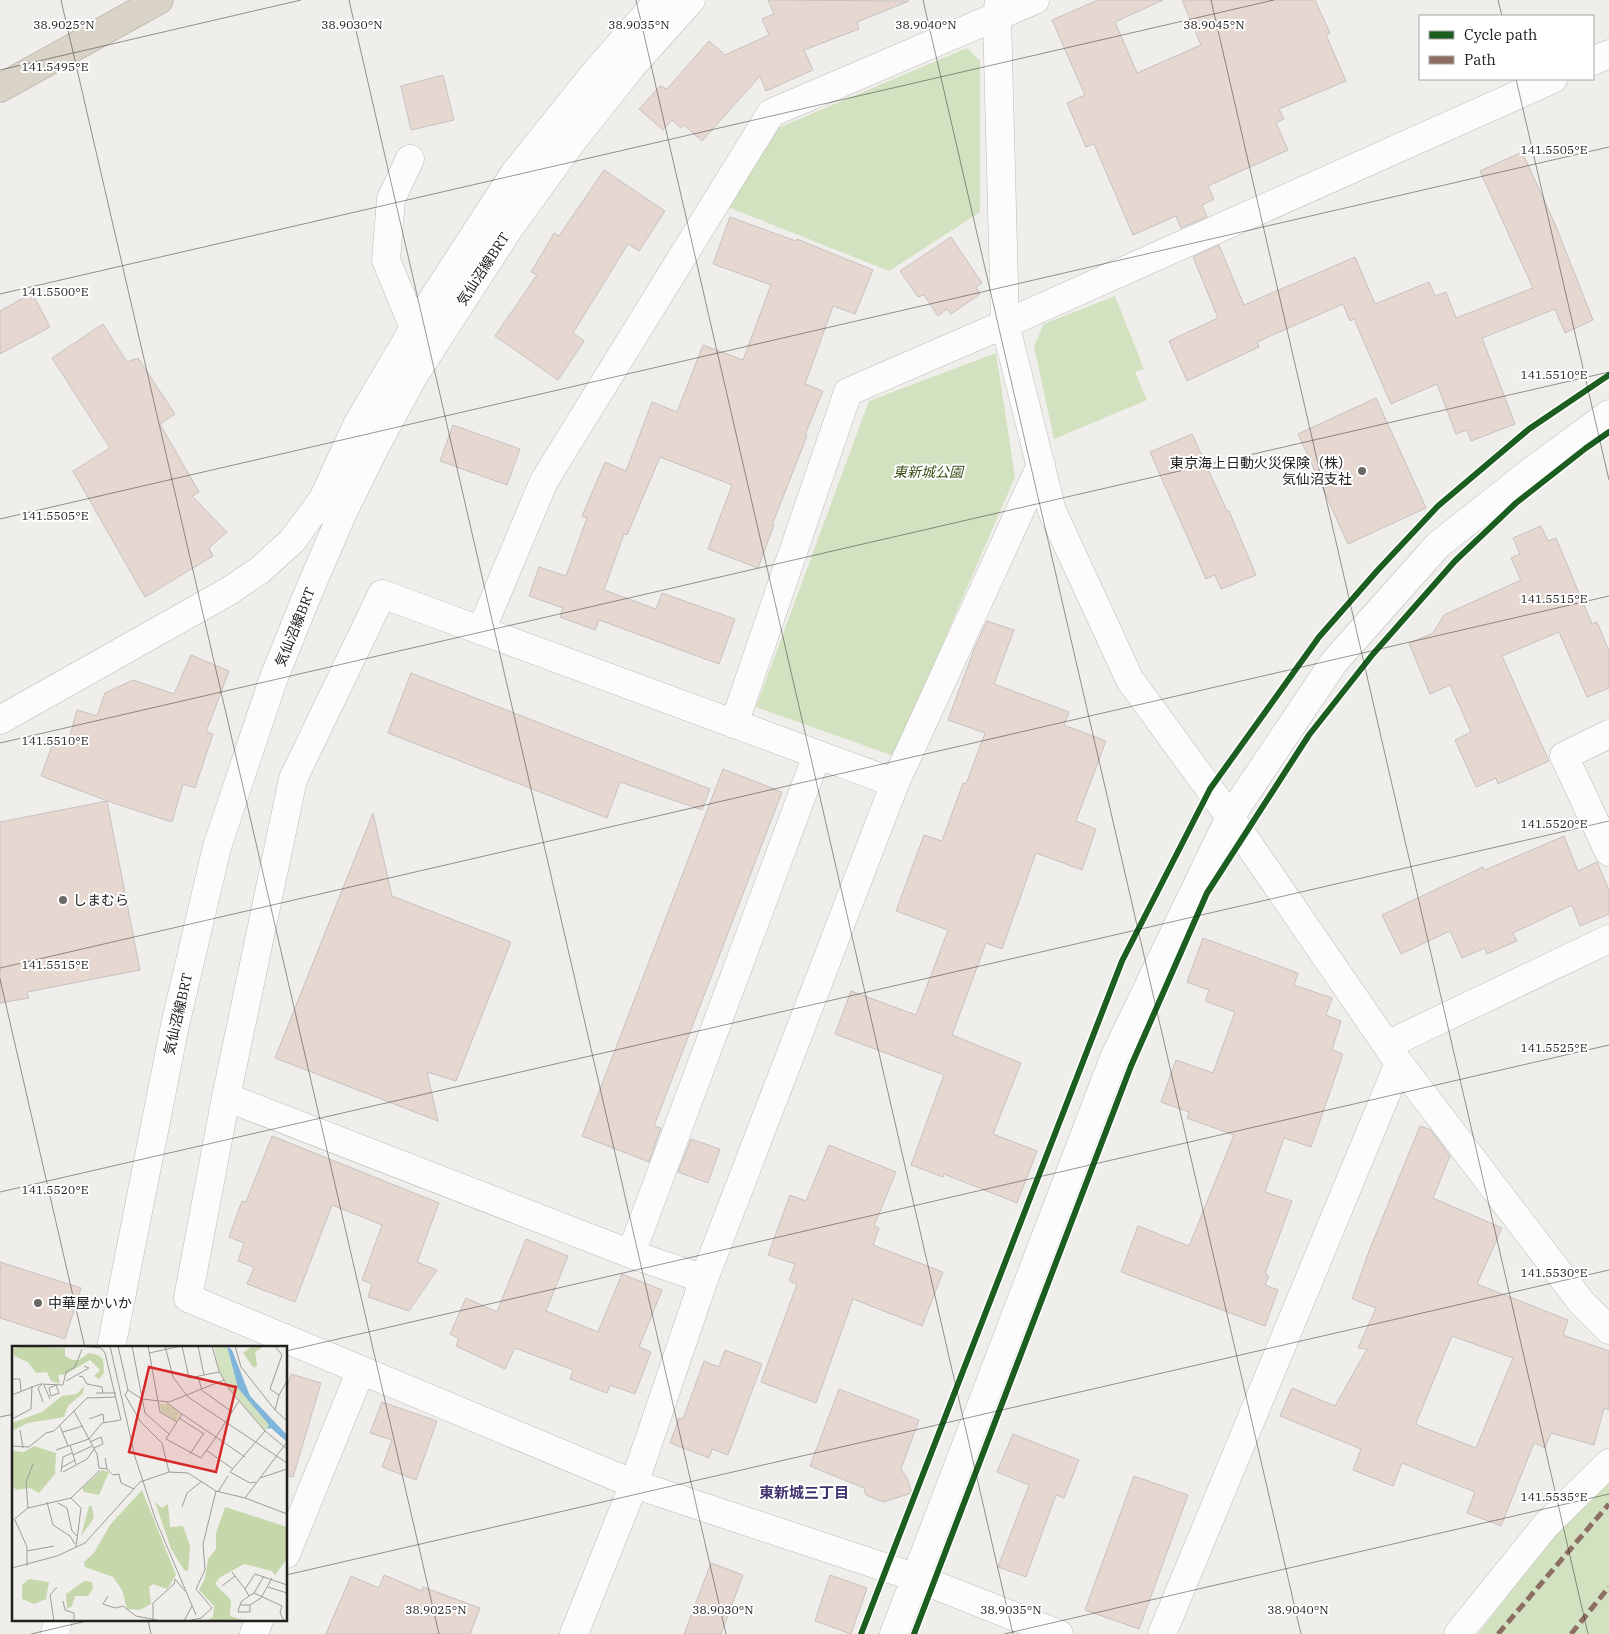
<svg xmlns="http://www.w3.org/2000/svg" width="1609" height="1634" viewBox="0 0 1609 1634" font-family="'IBM Plex Serif','Noto Sans JP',serif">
  <rect width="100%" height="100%" fill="#f0eeea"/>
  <!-- green -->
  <path fill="#d2e1bf" d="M967,48L980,61V212L889,271L728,207L778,128Z
    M1115,296L1144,369L1135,372L1147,400L1054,439L1034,346L1044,324Z
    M996,353L1015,477L894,756L756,707L869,401Z
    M1609,1480V1634H1478L1565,1521Z"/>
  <!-- building -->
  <path fill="#e6d7d1" stroke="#c5c2c0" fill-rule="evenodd" d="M768,0L909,1L857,22L859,29L804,50L813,70L766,91L760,76L702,141L684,125L681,128L672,120L663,130L639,109L660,86L667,89L709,41L725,55L769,35L762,19L774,14Z
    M1098,0H1163L1115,22L1137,73L1201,45L1182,0H1315L1330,33L1326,35L1346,81L1279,109L1284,119L1276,123L1288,150L1208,186L1214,199L1202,205L1207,217L1181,228L1176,216L1133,235L1094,144L1086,147L1067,103L1085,95L1052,20Z
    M443,75L454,120L411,130L401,86Z
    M1522,152L1555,224L1593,320L1565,333L1555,309L1482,338L1515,424L1471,441L1467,430L1456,434L1437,384L1391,404L1354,319L1350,321L1343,304L1257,342L1259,347L1187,381L1169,341L1218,318L1193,257L1219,245L1244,305L1355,257L1375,304L1429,282L1435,296L1446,292L1456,318L1533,288L1480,171Z
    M604,170L665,211L639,251L628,244L573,333L584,341L558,380L495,336L537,275L531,272L554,233L559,236Z
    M730,217L796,241L797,239L873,270L855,314L833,306L805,384L823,391L805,435L807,436L772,525H774L758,568L708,549L732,485L660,457L627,535L624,534L604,590L656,609L662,593L735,619L719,664L599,620L595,630L560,617L563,608L529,596L539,567L566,576L587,518L582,516L605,462L626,471L652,402L677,412L703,345L743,360L771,285L713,264Z
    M951,237L982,283L976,287L980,294L951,314L947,309L938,316L924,295L918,297L900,271Z
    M32,293L50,327L0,354V311Z
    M103,324L127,362L138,358L175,414L160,424L199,492L192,496L227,532L209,548L213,556L145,597L73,471L110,448L52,358Z
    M1376,398L1426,508L1348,544L1298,434Z
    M453,425L520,449L507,485L440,461Z
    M1192,434L1227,511H1229L1256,575L1221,589L1215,575L1206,579L1150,452Z
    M1541,526L1548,541L1556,538L1592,624L1597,622L1609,651V688L1587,697L1559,632L1502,656L1549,761L1498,784L1496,778L1476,787L1455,740L1471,732L1450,685L1430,694L1409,643L1433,633L1444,615L1521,580L1511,558L1520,554L1513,538Z
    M987,621L1014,630L994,684L1069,712L1064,725L1106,741L1076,821L1096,829L1082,870L1036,853L1002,949L986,943L952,1035L1021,1063L993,1134L1037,1151L1017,1203L944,1174L943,1177L911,1165L944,1075L835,1034L851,991L916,1015L948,930L896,911L924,835L942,841L963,783L966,784L985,733L948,720L975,647Z
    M191,655L229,671L206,732L213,734L195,788L183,784L172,822L116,804L41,776L55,738L68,743L77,710L97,716L105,693L133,680L174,694Z
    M411,673L710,789L702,810L620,782L607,818L388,733Z
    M723,769L782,792L654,1126L661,1128L649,1162L582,1136Z
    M107,801L140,970L27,992L29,998L0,1003V822Z
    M373,813L392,896L511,942L456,1081L427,1072L438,1121L275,1058Z
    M1564,836L1578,871L1597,862L1609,890V914L1580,926L1572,905L1513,933L1517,941L1487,954L1485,948L1462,958L1450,931L1401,954L1382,915L1483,867L1485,870Z
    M1203,938L1298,973L1294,985L1332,998L1326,1015L1341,1021L1332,1050L1343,1054L1311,1147L1284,1138L1265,1192L1292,1201L1265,1274L1269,1276L1265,1285L1278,1290L1265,1326L1121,1272L1138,1226L1189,1246L1234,1135L1187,1118L1189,1112L1161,1102L1176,1060L1213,1073L1235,1012L1205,1001L1209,990L1187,982Z
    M1420,1126L1431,1130L1450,1156L1433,1198L1502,1228L1477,1284L1568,1320L1563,1335L1609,1351V1410L1604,1408L1594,1445L1551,1433L1545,1448L1534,1443L1501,1526L1467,1513L1475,1492L1402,1463L1393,1486L1353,1470L1361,1449L1280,1416L1292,1388L1335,1406L1367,1349L1358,1348L1376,1308L1352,1299L1369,1251ZM1452,1336L1513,1358L1476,1448L1417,1425L1416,1423Z
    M272,1136L439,1203L417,1262L437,1270L409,1311L368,1297L372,1284L362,1280L382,1225L332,1205L295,1302L247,1284L254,1267L238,1261L244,1243L229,1237L242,1201L246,1202Z
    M691,1139L720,1149L708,1183L678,1172Z
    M829,1145L896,1172L874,1226L879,1228L873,1245L943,1272L922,1326L853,1299L816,1403L761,1382L797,1284L789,1281L795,1264L768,1255L790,1195L806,1201Z
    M526,1239L568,1256L546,1311L598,1332L622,1274L662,1290L639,1347L651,1352L635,1394L610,1385L607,1393L570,1379L573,1370L515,1348L505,1369L456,1346L459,1339L450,1334L466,1298L497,1312Z
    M0,1262L81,1288L65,1339L0,1318Z
    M725,1350L762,1364L728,1455L712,1449L709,1458L670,1443L679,1418L683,1419L704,1361L719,1367Z
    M291,1374L321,1383L293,1477L286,1476V1389Z
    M839,1389L919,1420L901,1469L907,1478L912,1493L883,1502L866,1495L864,1488L810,1466Z
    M382,1402L437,1421L416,1480L382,1467L392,1440L370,1433Z
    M1013,1434L1079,1460L1064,1498L1056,1495L1026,1577L998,1567L1029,1485L997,1472Z
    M1134,1476L1188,1495L1139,1629L1085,1610Z
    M711,1563L743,1575L721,1634H684Z
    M384,1575L422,1591L423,1587L480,1608L470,1634H326L351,1576L379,1588Z
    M830,1575L867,1588L851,1634L815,1621Z"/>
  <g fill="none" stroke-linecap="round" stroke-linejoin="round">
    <defs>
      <path id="minor" d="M999,0L997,17L1005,324L1052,511L1130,680L1230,817L1399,1063L1582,1303L1609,1330
        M1593,61L1609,54
        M410,159L391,199L386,260L414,328
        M481,631L544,481L771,113L1035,0
        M0,720L229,591L260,570L292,541L323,499L357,425L414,328L514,174L594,74L659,0
        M734,724L848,392L1005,324L1553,79
        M1609,734L1564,756L1609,852
        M895,783L1041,465
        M1387,1045L1609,939
        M226,1097L631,1254L704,1279
        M631,1254L817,755
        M111,1348L175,1025L217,847L273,680L306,598L343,512L375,447L413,377L510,227L574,139L632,66L691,0
        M286,1554L361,1370
        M55,1634L58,1620
        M254,1634L259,1620
        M574,1634L634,1484L704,1279L895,783L382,594L293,779L226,1097L188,1298L634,1484L917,1578L1059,1634
        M894,1634L1114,1058L1230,817L1334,662L1438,545L1529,473L1609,414
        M1162,1634L1399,1063
        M1458,1634L1546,1525L1609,1463"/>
      <path id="highway" d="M0,88L159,0"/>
    </defs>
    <!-- minor casing -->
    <use href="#minor" stroke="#bcbbb8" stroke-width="29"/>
    <!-- highway casing -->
    <use href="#highway" stroke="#a9a294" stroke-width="29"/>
    <!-- minor -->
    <use href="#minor" stroke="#fdfcfc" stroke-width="28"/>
    <!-- highway -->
    <use href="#highway" stroke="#dad4c8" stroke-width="28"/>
    <!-- quiet -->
    <path stroke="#8d6e63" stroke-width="5" stroke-dasharray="10 5" stroke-linecap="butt" d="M1498,1634L1609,1504
      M1571,1634L1609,1587"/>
    <defs>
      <path id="cycleway" d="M861,1634L1122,961L1210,789L1319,637L1377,571L1438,506L1529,429L1609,375
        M914,1634L1131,1066L1207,893L1309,735L1373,654L1455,561L1516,503L1586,448L1609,432"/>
    </defs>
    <!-- cycleway casing -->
    <use href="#cycleway" stroke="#fff" stroke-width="9"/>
    <!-- cycleway -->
    <use href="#cycleway" stroke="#1b5e20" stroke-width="6"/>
  </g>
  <!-- ticks -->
  <path fill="none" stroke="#21201e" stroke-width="1" stroke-opacity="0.45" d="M61,0L439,1634M349,0L726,1634M636,0L1013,1634M923,0L1301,1634M1211,0L1588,1634M1498,0L1502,16M0,70L301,0M1516,79L1609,480M0,294L1274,0M0,519L1609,147M0,743L1609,372M0,968L1609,596M0,979L85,1348M0,1192L1609,821M286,1351L1609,1045M0,1417L14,1414M286,1575L1609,1270M148,1620L151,1634M31,1634L91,1620M1004,1634L1609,1494"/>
  <!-- markers -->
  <g fill="#696865" stroke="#fff" stroke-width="2">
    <circle cx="1362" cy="471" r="5"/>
    <circle cx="63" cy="900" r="5"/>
    <circle cx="38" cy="1303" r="5"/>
  </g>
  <g text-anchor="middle" stroke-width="4" stroke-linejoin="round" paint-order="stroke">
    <!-- street labels -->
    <g font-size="14" fill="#21201e" stroke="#fff">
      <text transform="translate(483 269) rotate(-57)" y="5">気仙沼線BRT</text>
      <text transform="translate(295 627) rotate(-68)" y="5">気仙沼線BRT</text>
      <text transform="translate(178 1014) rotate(-77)" y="5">気仙沼線BRT</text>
    </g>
    <!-- poi labels -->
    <g font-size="14" fill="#21201e" stroke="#fff" text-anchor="start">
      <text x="1352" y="468" text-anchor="end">東京海上日動火災保険（株）<tspan x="1352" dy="16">気仙沼支社</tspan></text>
      <text x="73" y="905">しまむら</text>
      <text x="48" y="1308">中華屋かいか</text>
    </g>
    <!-- park labels -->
    <g font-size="14" font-style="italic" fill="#395019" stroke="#fff">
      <text x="928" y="477">東新城公園</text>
    </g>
    <!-- neighbourhood labels -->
    <g font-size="15" font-weight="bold" fill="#40326e" stroke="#fff">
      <text x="804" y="1498">東新城三丁目</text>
    </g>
  </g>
  <!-- overview -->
  <g transform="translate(12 1346)">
    <rect width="275" height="275" fill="#f0eeea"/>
    <path d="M202,0H215L226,42L258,79L253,85L217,42L207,24ZM148,58H155L168,68L164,75L149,65Z" fill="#d2e1bf"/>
    <path d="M10,0L53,2V10L61,14H67L77,7L86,9L91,13L92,27L87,33L82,30L88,24L78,14L54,28L46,29L48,38L39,35L35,26L24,27L16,16L2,10L1,3ZM240,0H252L243,6L245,19L242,22L231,7ZM72,40L71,47L56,60L52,71L16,77L0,85V77L30,66L50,50L65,48ZM22,100L44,107L43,128L27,147L18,142L4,144L0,139V105L12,106ZM90,124L97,126L87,149L72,146L70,142ZM130,144L164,229L155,243L141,238L137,241L139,258L128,264L115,263L110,244L101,231L73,221L72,216L82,207L98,179ZM143,156L150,162L156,158L158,181L171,180L178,200L176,225L172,224L159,203ZM77,160H80L82,172L69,190ZM213,161L275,181V213L263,229L260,225L232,218L207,232L203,238L219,254L218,270L234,275H194L201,271L202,260L187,244L193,232L196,213L204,203V187ZM17,233L37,236L34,253L22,258L10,253V239ZM72,235L80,236L81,243L76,250H63L60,260L55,263L54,248Z" fill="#c5d7ab"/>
    <path d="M215,0L220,4L238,50L275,89V96L259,82L255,83L257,79L226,42Z" fill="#7eb5d9"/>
    <path fill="none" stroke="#9d9c98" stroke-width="1" d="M98,0L123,111L143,172L184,269M106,0L116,44L113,49L128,75L150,97L157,126M120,0L133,67L157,88M136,0L148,66L165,76M153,0L161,31L176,51L275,117M170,0L177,32L207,26M186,0L192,29M200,0L207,25L217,43L253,85L275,103M223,0L229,21L263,64M263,0L270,9L258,43L267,49L263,64L275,75M137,7L169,0M67,30L71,31L75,38L90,41L91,47M186,30L190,45M0,33H8L9,45M54,35L77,22L72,20M30,38L26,42L31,56M32,39L38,53M44,39L47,47L39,50L37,42ZM116,44L130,53L157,56L212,34M191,45L220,66M84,47H104M0,49L28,38L51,39L54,26L63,21L70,3M267,49L275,35M227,55L204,91L189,112L154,93L170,68L204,91L233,111M155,57L170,68M62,65L85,108L87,122L95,123M167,72L192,88M0,73L19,63L20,40M77,73L91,68L92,77M48,80L56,100M8,84L11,102M51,86L71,80M78,96L89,91L91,98L82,102M58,99L64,118M0,100L17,101L34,87L42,85L75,52L104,51M44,104L77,93L90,77L109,74L93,7L89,2L67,0M194,104L221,123M178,108L192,87M61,109L80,100M93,112L95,123L101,129L107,128L109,137L122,143M49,122L63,114M49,126L51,111L60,107M51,126L75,113L82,103M248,132L275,123M244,136L238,137L218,126L253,85M206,146L216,130M59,152L88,124M233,152L275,96M35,156L41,179L58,190L63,198M46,157L55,162L60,185L65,190M170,161L175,147L190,135M16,162L14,136L21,118M3,174L15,201V220M0,175L16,162L59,152L69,162L64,201M15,205L42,200M0,222L45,210L73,197L128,136L157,126L176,127L204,145L233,152L275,168M220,226L233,243M252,230L242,247L270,260L268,267L272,275M210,240L223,230M256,241L275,247M242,247L237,250L233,243L243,228L275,239M96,250L91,258L103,262L111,260L124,270L150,275M51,255L53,264L62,267V275M228,259H238V266H226L227,262L228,259L230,255L237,250M238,259L249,252L260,232M42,275L38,249L45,241M141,275V257L162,238L163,233L173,245M172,275L180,260M175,275L189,272L200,262L184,243L193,224L191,198L204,145"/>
    <path fill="#d62828" fill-opacity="0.15" stroke="#d62828" stroke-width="2.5" d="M137,21L224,41L204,126L117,106Z"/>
    <rect width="275" height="275" fill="none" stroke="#21201e" stroke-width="2.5"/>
  </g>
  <g font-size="12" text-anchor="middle" fill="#21201e" stroke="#fff" stroke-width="4" stroke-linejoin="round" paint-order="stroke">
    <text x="64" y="29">38.9025°N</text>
    <text x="352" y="29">38.9030°N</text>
    <text x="639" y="29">38.9035°N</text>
    <text x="926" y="29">38.9040°N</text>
    <text x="1214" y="29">38.9045°N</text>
    <text x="55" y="71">141.5495°E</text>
    <text x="1554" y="154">141.5505°E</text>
    <text x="55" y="296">141.5500°E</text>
    <text x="1554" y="379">141.5510°E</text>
    <text x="55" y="520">141.5505°E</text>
    <text x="1554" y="603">141.5515°E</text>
    <text x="55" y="745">141.5510°E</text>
    <text x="1554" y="828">141.5520°E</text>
    <text x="55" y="969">141.5515°E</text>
    <text x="1554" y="1052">141.5525°E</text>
    <text x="55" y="1194">141.5520°E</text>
    <text x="1554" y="1277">141.5530°E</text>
    <text x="1554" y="1501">141.5535°E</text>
    <text x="436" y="1614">38.9025°N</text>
    <text x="723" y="1614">38.9030°N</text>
    <text x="1011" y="1614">38.9035°N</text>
    <text x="1298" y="1614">38.9040°N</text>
  </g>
  <!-- legend -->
  <rect x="1419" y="15" width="175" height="65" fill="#ffffff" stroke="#a6a6a5"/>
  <rect x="1429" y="31" width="25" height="8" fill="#1b5e20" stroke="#a6a6a5"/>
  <text x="1464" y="40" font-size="15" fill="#21201e">Cycle path</text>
  <rect x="1429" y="56" width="25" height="8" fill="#8d6e63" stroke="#a6a6a5"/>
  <text x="1464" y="65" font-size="15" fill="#21201e">Path</text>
</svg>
